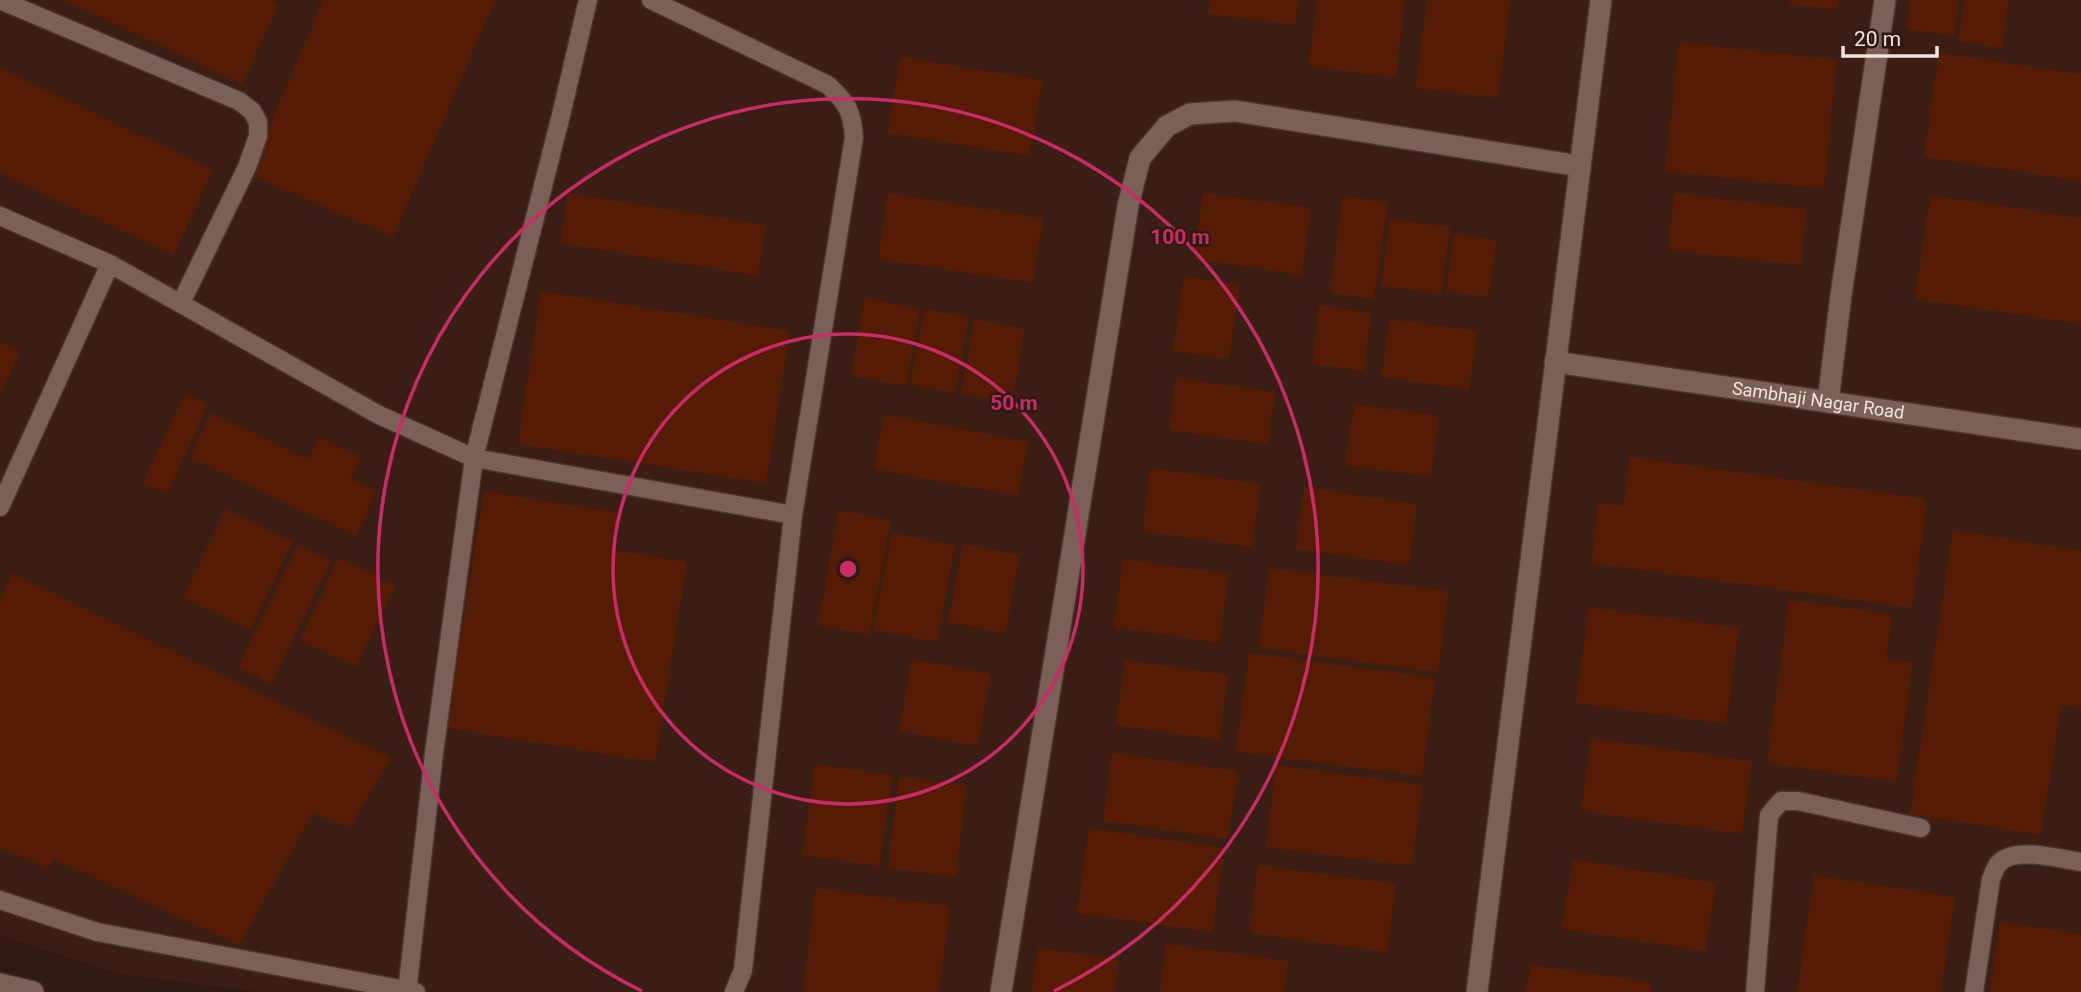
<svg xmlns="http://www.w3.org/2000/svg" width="2081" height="992" viewBox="0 0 2081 992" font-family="Roboto,sans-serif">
  <rect width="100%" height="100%" fill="#2f1912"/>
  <!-- built -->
  <path fill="#3a1e14" d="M0,0H2081V992H257L118,974L0,935Z"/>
  <!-- building -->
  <path fill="#551b03" d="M64,0H271L279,4L242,84Z
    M323,0H495L393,237L249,174Z
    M1210,0H1298L1295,25L1208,14Z
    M1317,0H1405L1396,78L1309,66Z
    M1427,0H1510L1498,98L1416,88Z
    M1790,0H1839L1837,10L1790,4Z
    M1911,0H1959L1954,36L1906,29Z
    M1964,0H2009L2002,48L1958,41Z
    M1679,42L1837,60L1824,189L1665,171Z
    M1939,53L2081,74V181L1924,157Z
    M900,57L1042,80L1030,156L888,133Z
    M0,68L213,170L173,255L0,173Z
    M568,193L766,225L758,276L560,243Z
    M888,193L1043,218L1033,283L878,259Z
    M1203,193L1311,208L1302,275L1194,259Z
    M1674,193L1807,209L1801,265L1668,250Z
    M1930,195L2081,218V324L1915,299Z
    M1343,196L1388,202L1374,299L1330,293Z
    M1390,219L1450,227L1441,294L1381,286Z
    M1454,234L1497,240L1488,297L1446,291Z
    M1184,276L1240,285L1229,359L1173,351Z
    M541,291L790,331L766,483L518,444Z
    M865,298L920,309L906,386L851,376Z
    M1319,305L1371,313L1364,371L1312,364Z
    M925,309L969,317L955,393L910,384Z
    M975,319L1025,329L1012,403L961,394Z
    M1390,319L1477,331L1469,390L1381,377Z
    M0,342L20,351L0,395Z
    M1176,378L1275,392L1268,444L1169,430Z
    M185,394L208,404L167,494L143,483Z
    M1354,404L1439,416L1431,477L1345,465Z
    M211,413L308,459L319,437L361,457L351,478L376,491L356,536L190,458Z
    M884,414L1028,442L1018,496L874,469Z
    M1630,457L1927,499L1912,608L1591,563L1599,503L1623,506Z
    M1151,468L1261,484L1252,547L1142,531Z
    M1304,487L1417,504L1409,565L1296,549Z
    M484,491L619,513L613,550L687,562L655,762L446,728Z
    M226,509L293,542L250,630L183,597Z
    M839,510L891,520L869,635L818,625Z
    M1953,530L2081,551V708L2061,705L2041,835L1910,814Z
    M892,533L955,545L937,642L873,630Z
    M963,544L1020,555L1005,633L948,622Z
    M298,545L331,561L271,684L238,667Z
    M339,558L395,585L356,667L300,640Z
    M1123,559L1229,574L1219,643L1114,627Z
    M1269,568L1448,591L1438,672L1259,648Z
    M12,573L391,758L349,828L313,813L239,945L54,859L48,868L0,848V603Z
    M1789,600L1892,614L1886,659L1913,662L1896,782L1767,763Z
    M1589,607L1739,628L1726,724L1576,703Z
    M1249,653L1435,678L1422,776L1236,752Z
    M912,659L991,674L977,746L899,731Z
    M1125,660L1228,675L1219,740L1116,725Z
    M1591,738L1752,761L1742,834L1581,811Z
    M1112,753L1238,771L1228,839L1103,821Z
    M815,764L893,775L879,866L802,855Z
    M1276,765L1423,785L1412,866L1266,847Z
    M899,777L966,785L956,877L888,868Z
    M1089,828L1224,848L1212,932L1077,913Z
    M1573,859L1716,883L1705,951L1562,929Z
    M1258,865L1396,884L1387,952L1249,933Z
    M1814,875L1955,897L1941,992H1797Z
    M816,888L950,906L939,992H803Z
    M2000,922L2081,934V992H1990Z
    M1166,944L1288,961L1284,992H1160Z
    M1038,948L1119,960L1115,992H1031Z
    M1530,965L1651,982L1650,992H1526Z"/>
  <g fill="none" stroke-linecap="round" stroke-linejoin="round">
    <defs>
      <path id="service" d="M0,0L239,101L252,111L258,122V136L247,167L181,303
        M651,0L828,85C847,103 852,111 854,137L793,515L743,970L734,992
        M0,216L110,264L0,507
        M110,264L379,415L474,458L793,515
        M0,900L97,932L416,992
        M407,992L434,753L474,458L561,115L588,0
        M1755,992L1769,815L1781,801H1798L1921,828
        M1974,992L1991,879C1993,875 1995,867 1999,863C2015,846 2060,859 2081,862"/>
      <g id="minor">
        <path id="s1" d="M1555,362L2081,439"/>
        <path d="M1828,402L1841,295L1885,0"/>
        <path d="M1001,992L1128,206L1140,158L1167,126L1190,114L1235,111L1580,166"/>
        <path d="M1477,992L1601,0"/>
      </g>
      <path id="tertiary" d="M0,984L33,992"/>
    </defs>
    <!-- service casing -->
    <use href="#service" stroke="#473532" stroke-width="21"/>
    <!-- minor casing -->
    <use href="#minor" stroke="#473532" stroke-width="24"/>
    <!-- tertiary casing -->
    <use href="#tertiary" stroke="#473532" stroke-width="24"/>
    <!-- service -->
    <use href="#service" stroke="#7a6056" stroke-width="18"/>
    <!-- minor -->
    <use href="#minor" stroke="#7a6056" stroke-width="21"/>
    <!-- tertiary -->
    <use href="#tertiary" stroke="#7a6056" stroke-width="21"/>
  </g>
  <!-- distance rings -->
  <g fill="none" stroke="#c72c68" stroke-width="3.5">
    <circle cx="848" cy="569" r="235"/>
    <path d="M642 991A470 470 0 1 1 1054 991"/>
  </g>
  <g text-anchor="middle" stroke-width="5" stroke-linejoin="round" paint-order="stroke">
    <!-- street labels -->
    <g font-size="18" fill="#f3e3de" stroke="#2f1912">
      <text dy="6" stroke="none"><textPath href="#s1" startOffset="266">Sambhaji Nagar Road</textPath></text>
    </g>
  </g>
  <circle cx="848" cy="569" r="10" fill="#c72c68" stroke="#2f1912" stroke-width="3.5"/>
  <g font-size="21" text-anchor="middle" font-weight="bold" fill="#c72c68" stroke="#2f1912" stroke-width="5" stroke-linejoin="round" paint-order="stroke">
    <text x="1180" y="244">100 m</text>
    <text x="1014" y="410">50 m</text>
  </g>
  <!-- scale -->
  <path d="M1843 46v10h94v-10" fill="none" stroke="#f3e3de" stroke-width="3.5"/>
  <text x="1854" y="46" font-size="21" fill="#f3e3de" stroke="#2f1912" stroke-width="5" paint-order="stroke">20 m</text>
</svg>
